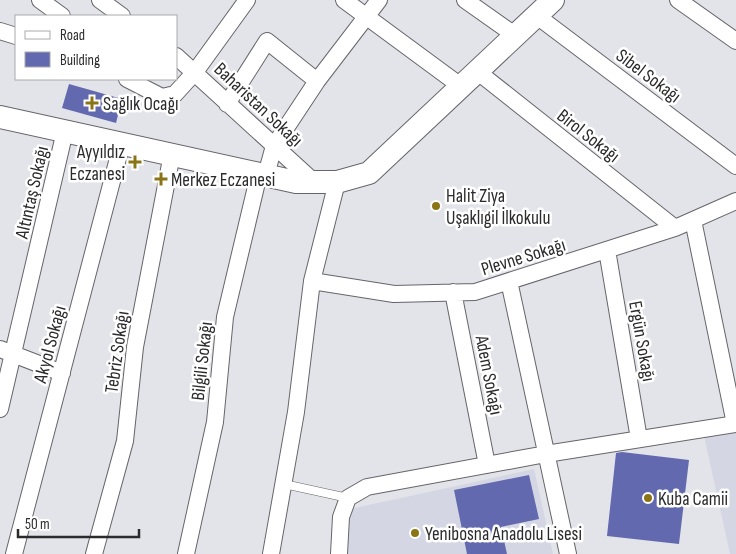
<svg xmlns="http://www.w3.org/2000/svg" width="736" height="554" viewBox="0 0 736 554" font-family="'Sofia Sans Condensed',sans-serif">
  <rect width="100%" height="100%" fill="#e3e4e9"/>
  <!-- built -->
  <path fill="#d4d7e3" d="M736,430V554H730L704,436Z
    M534,469L553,554H348L350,509Z"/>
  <!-- building -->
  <path fill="#6269ae" d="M69,84L122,99L116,123L62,108Z
    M622,452L689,460L679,544L607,536L616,453Z
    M529,475L539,519L501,527L507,554H467L454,490Z"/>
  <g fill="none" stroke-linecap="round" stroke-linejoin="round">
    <defs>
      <path id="lane" d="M284,484L348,498"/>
      <path id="street" d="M40,0L62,16
        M100,0L122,16
        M344,0L462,87
        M465,0L516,36
        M678,0L736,41
        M537,16L736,166
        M0,31L16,36
        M176,56L314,182
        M478,72L675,228
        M127,79L162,97L175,94L195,72L247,0
        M227,104L267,41L317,81
        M266,175L274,146L317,81L379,0
        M693,220L735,424
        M607,250L639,439
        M312,281L394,294L475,292L675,228L736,201
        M509,281L568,554
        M453,292L487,465
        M0,349L62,373
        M0,409L65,131
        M14,554L122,143
        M94,554L125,441L135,347L172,154
        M186,554L215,422L225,317L259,174
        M271,554L296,412L312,281L337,182
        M339,554L341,517L348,498L367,487L546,454L736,424"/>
      <path id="secondary" d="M0,117L296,182H337L369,173L553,0"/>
    </defs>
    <!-- lane casing -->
    <use href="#lane" stroke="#65656a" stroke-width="9"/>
    <!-- street casing -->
    <use href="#street" stroke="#65656a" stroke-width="18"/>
    <!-- secondary casing -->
    <use href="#secondary" stroke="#65656a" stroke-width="24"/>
    <!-- lane -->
    <use href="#lane" stroke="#fff" stroke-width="8"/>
    <!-- street -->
    <use href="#street" stroke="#fff" stroke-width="16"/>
    <!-- secondary -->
    <use href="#secondary" stroke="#fff" stroke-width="22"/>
  </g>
  <!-- markers -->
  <g fill="#8a7416" stroke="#fff" stroke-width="2">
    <path d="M89.5 95.5h5v5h5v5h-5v5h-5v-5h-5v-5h5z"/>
    <path d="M132.5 154.5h5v5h5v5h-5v5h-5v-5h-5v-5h5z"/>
    <path d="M158.5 171.5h5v5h5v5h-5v5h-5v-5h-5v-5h5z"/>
    <circle cx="436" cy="206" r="5"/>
    <circle cx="648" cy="498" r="5"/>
    <circle cx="415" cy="533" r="5"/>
  </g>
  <g text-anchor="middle" stroke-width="5" stroke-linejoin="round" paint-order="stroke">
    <!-- street labels -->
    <g font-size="19" fill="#2b2b2d" stroke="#fff">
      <text transform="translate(649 75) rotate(37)" y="7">Sibel Sokağı</text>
      <text transform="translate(259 104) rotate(43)" y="7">Baharistan Sokağı</text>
      <text transform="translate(589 135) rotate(38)" y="7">Birol Sokağı</text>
      <text transform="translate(31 192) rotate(-77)" y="7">Altıntaş Sokağı</text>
      <text transform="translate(523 256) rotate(-17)" y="7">Plevne Sokağı</text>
      <text transform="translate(643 341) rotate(80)" y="7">Ergün Sokağı</text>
      <text transform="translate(49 344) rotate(-75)" y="7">Akyol Sokağı</text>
      <text transform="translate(116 352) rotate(-82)" y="7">Tebriz Sokağı</text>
      <text transform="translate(201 361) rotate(-84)" y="7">Bilgili Sokağı</text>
      <text transform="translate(490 375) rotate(79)" y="7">Adem Sokağı</text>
    </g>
    <!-- poi labels -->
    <g font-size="19" fill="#2b2b2d" stroke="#fff" text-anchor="start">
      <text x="103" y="110">Sağlık Ocağı</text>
      <text x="125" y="158" text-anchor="end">Ayyıldız<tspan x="125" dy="22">Eczanesi</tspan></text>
      <text x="171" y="186">Merkez Eczanesi</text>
      <text x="446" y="202">Halit Ziya<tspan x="446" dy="22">Uşaklıgil İlkokulu</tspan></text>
      <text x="658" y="505">Kuba Camii</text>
      <text x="425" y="540">Yenibosna Anadolu Lisesi</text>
    </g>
  </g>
  <!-- legend -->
  <rect x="15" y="15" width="162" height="65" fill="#ffffff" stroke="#aaaaab"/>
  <rect x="25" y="31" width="25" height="8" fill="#ffffff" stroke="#aaaaab"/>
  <text x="60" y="40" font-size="15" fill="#2b2b2d">Road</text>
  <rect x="25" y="52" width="25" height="15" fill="#6269ae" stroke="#aaaaab"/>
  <text x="60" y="65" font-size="15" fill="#2b2b2d">Building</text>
  <!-- scale -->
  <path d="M18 529v8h121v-8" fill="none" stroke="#2b2b2d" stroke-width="2.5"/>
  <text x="25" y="529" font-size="15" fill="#2b2b2d" stroke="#ffffff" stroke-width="4" paint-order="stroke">50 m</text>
</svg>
